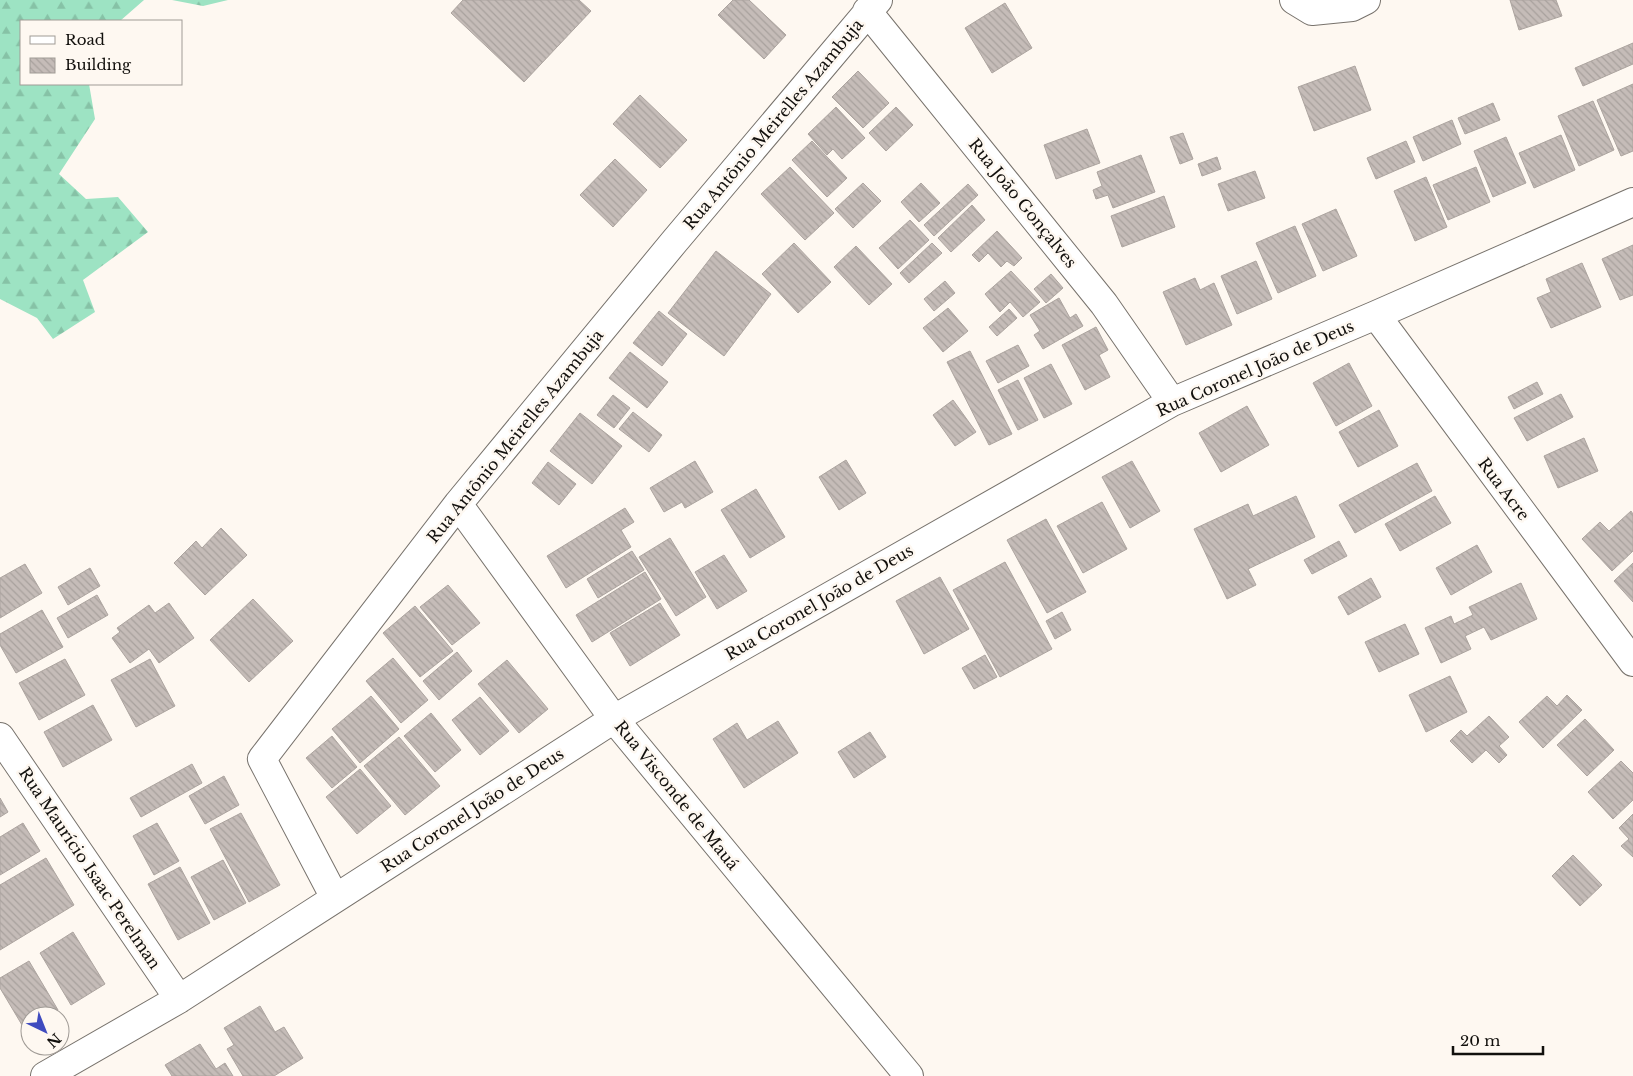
<svg xmlns="http://www.w3.org/2000/svg" width="1633" height="1076" viewBox="0 0 1633 1076" font-family="'Libre Baskerville',serif">
  <defs>
    <pattern id="forest-firs" width="22" height="20" patternUnits="userSpaceOnUse" patternTransform="scale(1.25)"><rect width="22" height="20" fill="#9de3c3"/><path d="M5 1l3.5 6h-7zM16 11l3.5 6h-7z" fill="#86c2a6"/></pattern>
    <pattern id="building-back-hatch" width="6" height="6" patternUnits="userSpaceOnUse" patternTransform="scale(1.25)"><rect width="6" height="6" fill="#c5bcb8"/><path d="M-1 5l2 2M0 0l6 6M5-1l2 2" fill="none" stroke="#a8a19d"/></pattern>
  </defs>
  <rect width="100%" height="100%" fill="#fef8f1"/>
  <!-- forest -->
  <path fill="url(#forest-firs)" d="M0,0H144L120,21H21V84H89L95,119L59,174L86,199L118,197L148,232L83,280L95,312L53,339L37,318L0,299Z
    M172,0H228L203,6Z"/>
  <!-- building -->
  <path fill="url(#building-back-hatch)" stroke="#aca49f" d="M463,0H579L591,11L524,82L451,13Z
    M733,0H749L786,35L764,59L718,15Z
    M1510,0H1556L1562,16L1519,30Z
    M1005,3L1032,48L992,73L965,28Z
    M1633,43V64L1583,86L1575,68Z
    M1355,66L1371,110L1314,131L1298,87Z
    M858,71L889,103L863,128L832,97Z
    M1633,84V151L1621,156L1597,100Z
    M640,95L687,140L660,168L613,124Z
    M1593,101L1614,150L1579,166L1558,116Z
    M1493,103L1500,120L1465,134L1458,118Z
    M836,107L865,138L842,159L833,149L827,155L808,134Z
    M896,107L913,125L886,151L869,133Z
    M1452,120L1461,144L1423,161L1413,137Z
    M1087,129L1100,163L1056,179L1044,145Z
    M1183,133L1193,159L1180,164L1170,137Z
    M1561,135L1575,170L1534,188L1519,153Z
    M1506,137L1526,183L1493,197L1474,151Z
    M812,141L847,178L827,197L792,160Z
    M1406,141L1415,162L1376,179L1367,158Z
    M1141,155L1155,192L1113,208L1108,195L1096,199L1093,190L1102,186L1097,172Z
    M1217,157L1221,169L1202,176L1198,164Z
    M615,159L647,190L613,227L580,195Z
    M790,167L834,213L805,240L761,194Z
    M1476,167L1490,202L1448,220L1433,185Z
    M1255,171L1265,198L1228,211L1218,184Z
    M1426,177L1447,227L1415,241L1394,191Z
    M863,183L881,201L853,228L835,209Z
    M921,183L940,203L919,222L901,202Z
    M968,184L978,195L934,236L924,225Z
    M1164,196L1175,227L1122,247L1111,216Z
    M972,205L985,220L951,252L938,238Z
    M1336,209L1357,256L1323,271L1302,224Z
    M910,220L929,240L898,269L879,248Z
    M1295,226L1316,276L1278,293L1256,243Z
    M997,231L1022,258L1014,266L1007,261L1001,267L988,253L979,262L972,255Z
    M794,243L831,282L798,313L762,274Z
    M932,243L942,253L909,283L900,273Z
    M1633,245V295L1620,300L1602,259Z
    M856,246L892,284L869,305L834,267Z
    M716,251L771,294L724,356L668,313Z
    M1256,261L1272,299L1237,314L1221,276Z
    M1582,263L1601,307L1551,328L1537,298L1551,292L1546,279Z
    M1011,271L1040,302L1023,317L1010,302L1000,312L985,294Z
    M1051,274L1063,288L1046,303L1034,289Z
    M1195,278L1200,290L1214,283L1232,325L1186,345L1163,292Z
    M945,281L955,293L934,311L924,299Z
    M1059,298L1070,318L1076,314L1083,326L1043,349L1034,335L1040,331L1030,315Z
    M948,308L968,331L943,352L923,328Z
    M1009,309L1017,318L997,336L989,327Z
    M659,311L687,334L662,366L633,343Z
    M1096,327L1108,350L1099,355L1110,377L1085,390L1062,345Z
    M1018,345L1029,366L998,383L986,361Z
    M970,351L1012,434L989,445L947,362Z
    M630,352L668,382L647,408L609,378Z
    M1349,363L1372,406L1336,426L1313,383Z
    M1051,364L1072,404L1044,418L1024,378Z
    M1018,380L1038,420L1018,430L998,390Z
    M1537,382L1543,394L1514,409L1508,397Z
    M1561,394L1573,417L1527,441L1514,418Z
    M613,395L630,408L614,428L597,415Z
    M953,400L976,432L955,446L933,415Z
    M1247,406L1269,445L1221,472L1199,433Z
    M1379,410L1398,446L1358,467L1339,432Z
    M633,412L662,435L649,452L619,429Z
    M580,413L622,446L592,484L550,451Z
    M1584,438L1598,471L1558,488L1544,456Z
    M846,460L866,493L839,510L819,477Z
    M695,461L713,492L685,508L682,502L664,512L650,488Z
    M1132,461L1160,511L1130,528L1102,477Z
    M548,462L576,484L559,505L532,483Z
    M1417,463L1432,491L1355,533L1339,505Z
    M756,489L785,537L750,558L721,510Z
    M1296,496L1315,537L1248,569L1256,585L1227,599L1194,529L1248,504L1253,516Z
    M1435,496L1451,523L1400,551L1385,524Z
    M1102,502L1127,549L1083,573L1057,526Z
    M625,508L634,522L621,530L631,547L566,588L547,556Z
    M1631,511L1633,514V551L1612,571L1582,539L1600,522L1609,531Z
    M1046,519L1086,592L1047,613L1007,540Z
    M221,528L247,555L205,595L174,563L196,541L202,548Z
    M670,538L706,597L676,616L639,557Z
    M1339,541L1347,556L1312,574L1304,560Z
    M1477,545L1492,572L1451,595L1436,568Z
    M632,551L644,570L598,598L587,579Z
    M724,555L747,591L717,609L695,572Z
    M1005,562L1052,649L1000,677L953,590Z
    M1633,563V602L1614,581Z
    M25,564L42,593L0,618V578Z
    M90,568L100,586L68,605L58,587Z
    M645,572L661,599L592,642L576,615Z
    M940,577L969,629L924,654L896,601Z
    M1371,578L1381,597L1348,615L1338,597Z
    M1521,583L1537,619L1491,640L1484,627L1465,636L1471,649L1441,663L1425,628L1451,616L1454,624L1473,615L1469,607Z
    M448,585L480,623L452,645L420,607Z
    M97,595L108,615L68,638L57,618Z
    M253,599L293,641L249,682L210,640Z
    M169,603L194,638L159,663L149,649L130,663L112,638L120,632L117,628L149,605L155,613Z
    M660,603L680,635L630,666L610,633Z
    M415,606L453,651L420,677L383,633Z
    M42,610L63,647L16,673L0,645V634Z
    M1062,612L1071,630L1055,639L1046,621Z
    M1405,624L1419,654L1379,672L1365,642Z
    M457,652L472,671L439,700L423,681Z
    M985,655L997,677L974,689L962,668Z
    M393,658L428,700L401,723L366,681Z
    M65,659L85,695L39,720L19,683Z
    M150,659L175,706L136,727L111,680Z
    M507,660L548,709L519,733L478,684Z
    M1450,676L1467,712L1426,732L1409,695Z
    M1567,695L1582,710L1543,748L1519,722L1547,696L1557,706Z
    M371,696L399,729L360,763L332,729Z
    M480,697L509,731L480,755L452,720Z
    M93,705L112,740L63,767L44,732Z
    M431,713L461,750L435,772L404,736Z
    M1489,716L1509,737L1499,746L1507,755L1499,763L1486,750L1472,763L1450,741L1461,730L1467,736Z
    M1585,719L1614,750L1587,776L1557,745Z
    M778,721L798,753L744,788L713,739L737,723L747,740Z
    M870,732L886,757L854,778L838,752Z
    M332,736L357,767L332,788L306,758Z
    M399,737L440,786L405,815L364,766Z
    M1621,761L1633,773V800L1613,819L1588,792Z
    M192,764L202,783L141,817L130,798Z
    M360,769L391,806L357,834L326,797Z
    M224,776L239,805L205,824L189,796Z
    M0,798L8,812L0,817Z
    M241,813L280,885L249,902L210,829Z
    M1633,814V857L1621,846L1629,839L1619,828Z
    M23,823L40,851L0,875V837Z
    M157,823L179,861L154,875L133,836Z
    M1573,855L1602,885L1580,906L1552,876Z
    M46,858L74,905L0,950V885Z
    M223,860L246,903L214,920L191,877Z
    M180,867L210,923L178,940L148,884Z
    M73,932L105,984L71,1005L40,953Z
    M29,961L58,1010L49,1016H30V1027L25,1030L0,988V978Z
    M260,1006L275,1032L284,1027L303,1058L274,1076H243L227,1049L234,1045L224,1028Z
    M200,1044L216,1069L225,1063L233,1076H172L165,1065Z"/>
  <g fill="none" stroke-linecap="round" stroke-linejoin="round">
    <defs>
      <path id="minor" d="M1294,0L1312,11L1352,7L1366,0
        M867,11L1104,304L1172,402
        M1376,315L1633,662
        M458,504L614,719L909,1076
        M0,737L179,999
        M335,898L262,759L458,504L674,242L878,0
        M45,1076L179,999L614,719L1172,402L1376,315L1633,202"/>
    </defs>
    <!-- minor casing -->
    <use href="#minor" stroke="#77726c" stroke-width="30"/>
    <!-- minor -->
    <use href="#minor" stroke="#fff" stroke-width="28"/>
  </g>
  <g text-anchor="middle" stroke-width="5" stroke-linejoin="round" paint-order="stroke">
    <!-- street labels -->
    <g font-size="16" fill="#12100d" stroke="#fef8f1">
      <text transform="translate(773 124) rotate(-50)" y="6">Rua Antônio Meirelles Azambuja</text>
      <text transform="translate(1023 203) rotate(51)" y="6">Rua João Gonçalves</text>
      <text transform="translate(1255 368) rotate(-24)" y="6">Rua Coronel João de Deus</text>
      <text transform="translate(515 436) rotate(-51)" y="6">Rua Antônio Meirelles Azambuja</text>
      <text transform="translate(1504 489) rotate(53)" y="6">Rua Acre</text>
      <text transform="translate(819 602) rotate(-30)" y="6">Rua Coronel João de Deus</text>
      <text transform="translate(677 795) rotate(51)" y="6">Rua Visconde de Mauá</text>
      <text transform="translate(472 810) rotate(-33)" y="6">Rua Coronel João de Deus</text>
      <text transform="translate(90 868) rotate(56)" y="6">Rua Maurício Isaac Perelman</text>
    </g>
  </g>
  <!-- legend -->
  <rect x="20" y="20" width="162" height="65" fill="#fef8f1" stroke="#a09b96"/>
  <rect x="30" y="36" width="25" height="8" fill="#ffffff" stroke="#a09b96"/>
  <text x="65" y="45" font-size="15" fill="#12100d">Road</text>
  <rect x="30" y="58" width="25" height="15" fill="url(#building-back-hatch)" stroke="#a09b96"/>
  <text x="65" y="70" font-size="15" fill="#12100d">Building</text>
  <!-- north arrow -->
  <g transform="translate(45 1031) rotate(137)"><circle r="24" fill="#fef8f1" stroke="#a09b96"/>
  <path d="M0-4L9 19L0 12L-9 19Z" fill="#3f4bbf"/>
  <text y="-8" font-size="14" font-weight="bold" text-anchor="middle" fill="#12100d">N</text>
  </g>
  <!-- scale -->
  <path d="M1453 1046v8h90v-8" fill="none" stroke="#12100d" stroke-width="2.5"/>
  <text x="1460" y="1046" font-size="15" fill="#12100d" stroke="#fef8f1" stroke-width="4" paint-order="stroke">20 m</text>
</svg>
